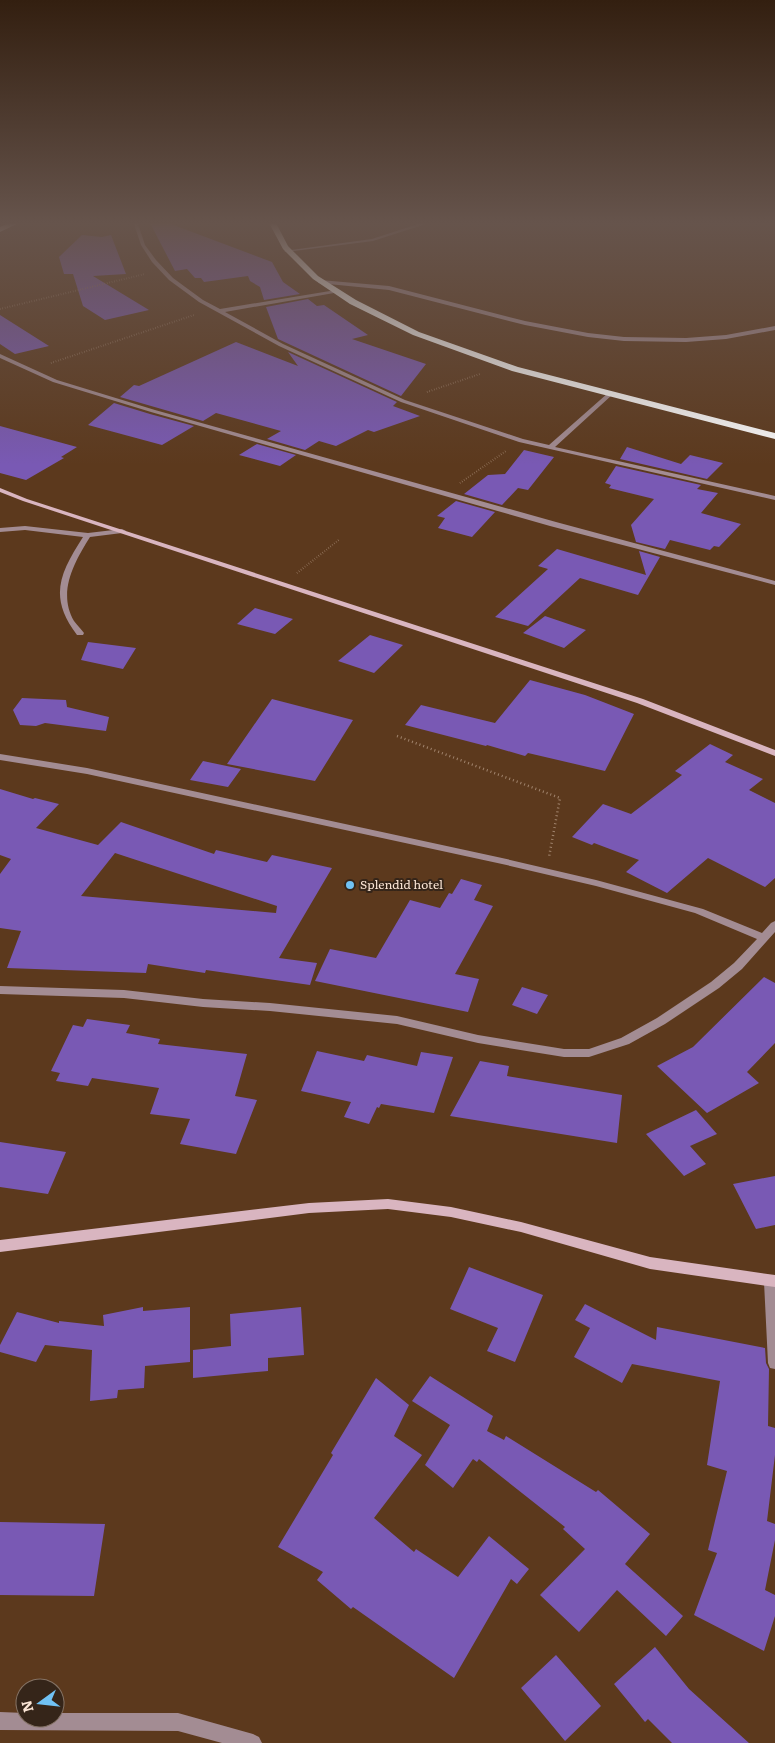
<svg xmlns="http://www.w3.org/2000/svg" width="775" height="1743" viewBox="0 0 775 1743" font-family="Literata,serif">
  <rect width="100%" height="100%" fill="#5c391d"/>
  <!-- building -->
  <path fill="#7959b4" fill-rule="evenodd" d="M149,221H163L272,262L283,282L300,294L264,300L260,287L250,281L248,276L204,282L201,278H195L187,269L175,271Z
    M82,235L102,237L111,235L126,274L93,276L149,310L105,320L83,306L73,274H64L59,257Z
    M308,299L317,306L324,305L368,335L352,339L426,364L401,396L278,339L266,307Z
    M0,315L49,346L15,354L0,344Z
    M236,342L298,366L288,352L397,402L393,406L420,416L374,432L368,430L336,446L319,441L305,450L267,439L281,431L216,413L203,421L120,397L134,385L139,386Z
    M114,403L150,414L194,426L162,445L88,425Z
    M0,426L77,447L61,457L64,458L26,480L0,473Z
    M257,444L296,455L280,466L239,455Z
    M627,447L681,464L690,455L723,463L707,479L620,459Z
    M524,450L554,457L528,490L518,488L502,505L464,494L488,475L505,474Z
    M616,466L701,485L697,489L718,493L701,513L741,524L719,547L714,546L710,550L670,540L665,549L636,542L631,525L654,499L609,488L611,485L605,483Z
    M456,501L495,512L472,537L438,528L445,518L437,516Z
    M557,549L646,575L639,551L660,557L638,595L580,578L528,626L495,617L548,569L538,566Z
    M255,608L293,619L275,634L237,624Z
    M545,616L586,630L564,648L523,633Z
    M370,635L403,645L374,673L338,661Z
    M88,642L136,648L123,669L81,660Z
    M530,680L585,695L634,714L605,771L528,753L525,756L487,745L486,746L405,725L421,705L495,723Z
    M22,698L66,700L67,707L109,717L106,731L45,723L36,726L20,725L13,710Z
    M272,699L353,720L315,781L227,764Z
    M710,744L733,755L725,762L763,779L749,790L775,803V878L765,887L708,858L667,893L626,872L639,860L594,843L592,845L572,837L603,804L631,814L682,775L675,771Z
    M203,761L241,769L228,787L190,780Z
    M0,789L33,799L35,798L59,804L36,828L98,845L121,822L214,854L216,850L267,862L272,855L332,868L279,958L317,963L310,985L206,970L205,973L148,964L146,973L7,968L21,931L0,928V874L11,859L0,855ZM115,853L277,906L276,913L81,896Z
    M461,879L482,885L474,900L493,906L455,974L479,979L468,1012L315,981L330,949L376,958L410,900L440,908L449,893L452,894Z
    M764,977L775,983V1043L747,1072L759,1083L707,1113L657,1066L693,1047Z
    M522,987L548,995L537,1014L512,1005Z
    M87,1019L130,1025L126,1033L160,1039L158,1044L247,1054L235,1096L257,1100L236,1154L180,1144L190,1119L150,1114L159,1088L92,1078L88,1086L56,1081L60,1073L51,1071L73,1025L83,1027Z
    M317,1051L364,1061L367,1055L417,1066L421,1052L453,1057L434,1113L381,1104L379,1108L377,1107L369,1124L344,1117L351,1102L301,1091Z
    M480,1061L509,1066L507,1076L622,1095L617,1143L450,1116Z
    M696,1110L717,1134L690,1146L706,1164L684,1176L646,1134Z
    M0,1142L66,1152L48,1194L0,1187Z
    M775,1176V1225L756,1229L733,1184Z
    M469,1267L543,1295L515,1362L487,1351L498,1328L450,1309Z
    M585,1304L656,1340L657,1327L765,1348L766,1363L769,1369L768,1426L775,1428V1455L767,1521L775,1524V1540L765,1590L775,1595V1616L764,1651L694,1615L717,1553L708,1550L727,1471L707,1465L720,1381L632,1364L622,1383L574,1357L590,1328L575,1320Z
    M143,1307V1311L190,1307V1362L145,1366L144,1388L118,1390L117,1398L90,1401L92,1350L45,1345L36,1362L0,1352V1345L17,1312L59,1323V1321L104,1326L103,1315Z
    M301,1307L304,1355L268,1358V1371L193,1378V1350L231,1346L230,1314Z
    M430,1376L493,1416L487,1431L504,1440L506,1436L596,1492L598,1490L650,1534L625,1564L683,1616L666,1636L617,1590L579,1632L540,1595L585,1549L563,1529L565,1527L479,1459L477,1462L473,1459L453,1488L425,1465L450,1425L412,1401Z
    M376,1378L409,1405L394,1436L422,1455L374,1518L414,1552L416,1549L458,1577L489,1536L529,1569L517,1584L511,1579L454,1678L353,1607L351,1609L317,1580L323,1572L278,1547L333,1455L331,1453Z
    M0,1522L105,1524L94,1596L0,1595Z
    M655,1647L689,1689L749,1743H672L648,1719L645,1722L614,1684Z
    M556,1655L601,1706L565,1741L521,1688Z"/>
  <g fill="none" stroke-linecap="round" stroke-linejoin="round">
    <!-- path-far1 -->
    <path stroke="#a1846d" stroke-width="2" stroke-dasharray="0.5 2" stroke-linecap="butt" d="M0,309L145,274
      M51,363L194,315
      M427,392L480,374
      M460,483L506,451
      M297,573L340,539"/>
    <!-- path -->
    <path stroke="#a1846d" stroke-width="2.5" stroke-dasharray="1 3" stroke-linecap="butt" d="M397,736L560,798L549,857"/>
    <!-- street -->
    <path fill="#a38c93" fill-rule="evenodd" d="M133,221H137L145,245L156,260L173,278L203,300L220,309L336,290L334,293L225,312L283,344L405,400L523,439L549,445L608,393H612V395L555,447L775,496V500L519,442L401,402L279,346L199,302L169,280L152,262L141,245Z
      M427,221H435L373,241L286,252L284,251L372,239Z
      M320,280L389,286L525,321L588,333L624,337L686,338L726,335L775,326V330L726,339L686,342L624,341L588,337L525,325L389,290L318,283Z
      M0,354L57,380L155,410L556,522L775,581V585L550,526L151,412L53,382L0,358Z
      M25,526L88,533L122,529L126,531L122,533L90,537C75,561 57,592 74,621C77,625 81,629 84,633L83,635H77C48,597 60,573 83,537L25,530L0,532V528Z
      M0,754L87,768L502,858L596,880L703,909L762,933L771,923L775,921V932L742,969L719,988L665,1024L629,1044L589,1057H564L478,1043L397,1024L270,1011L203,1007L124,998L0,994V986L124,990L203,999L270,1003L397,1016L478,1035L564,1049H589L621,1038L657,1018L711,982L734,963L757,939L695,913L596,886L502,864L87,774L0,760Z
      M771,1276L775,1278V1369L770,1368L768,1363L764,1282L766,1278Z
      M0,1712L25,1713V1718H55V1713H178L253,1734L259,1737L262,1743H222L178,1731L0,1730Z"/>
    <!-- secondary -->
    <path fill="#d9b5c0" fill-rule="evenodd" d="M0,488L27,499L643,699L775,750V756L637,703L23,501L0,492Z
      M388,1199L451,1207L521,1222L650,1257L775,1275V1287L650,1269L521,1232L451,1217L388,1209L309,1213L0,1252V1240L309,1203Z"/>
    <!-- highway -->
    <path fill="#fff" fill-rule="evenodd" d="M14,221H23L0,232V227Z
      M268,221H275L288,246L318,276L356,300L419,332L518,367L775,433V439L512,371L413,335L350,304L313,279L283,249Z"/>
  </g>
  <!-- sky -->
  <linearGradient id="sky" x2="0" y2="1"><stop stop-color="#331f10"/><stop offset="0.48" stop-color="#66544c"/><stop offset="1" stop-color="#66544c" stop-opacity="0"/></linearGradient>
  <rect width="775" height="465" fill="url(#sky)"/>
  <!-- markers -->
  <circle fill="#70c2f4" stroke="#352519" stroke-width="2" cx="350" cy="885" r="5"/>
  <g text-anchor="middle" stroke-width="4" stroke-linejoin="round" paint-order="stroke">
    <!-- poi labels -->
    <g font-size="12" fill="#fbe5d5" stroke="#352519" text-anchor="start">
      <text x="360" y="889">Splendid hotel</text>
    </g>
  </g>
  <!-- north arrow -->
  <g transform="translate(40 1703) rotate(255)"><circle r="24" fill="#352519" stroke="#847264"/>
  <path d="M0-4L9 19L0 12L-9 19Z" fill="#70c2f4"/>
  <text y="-8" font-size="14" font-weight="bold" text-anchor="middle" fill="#fbe5d5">N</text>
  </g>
</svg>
